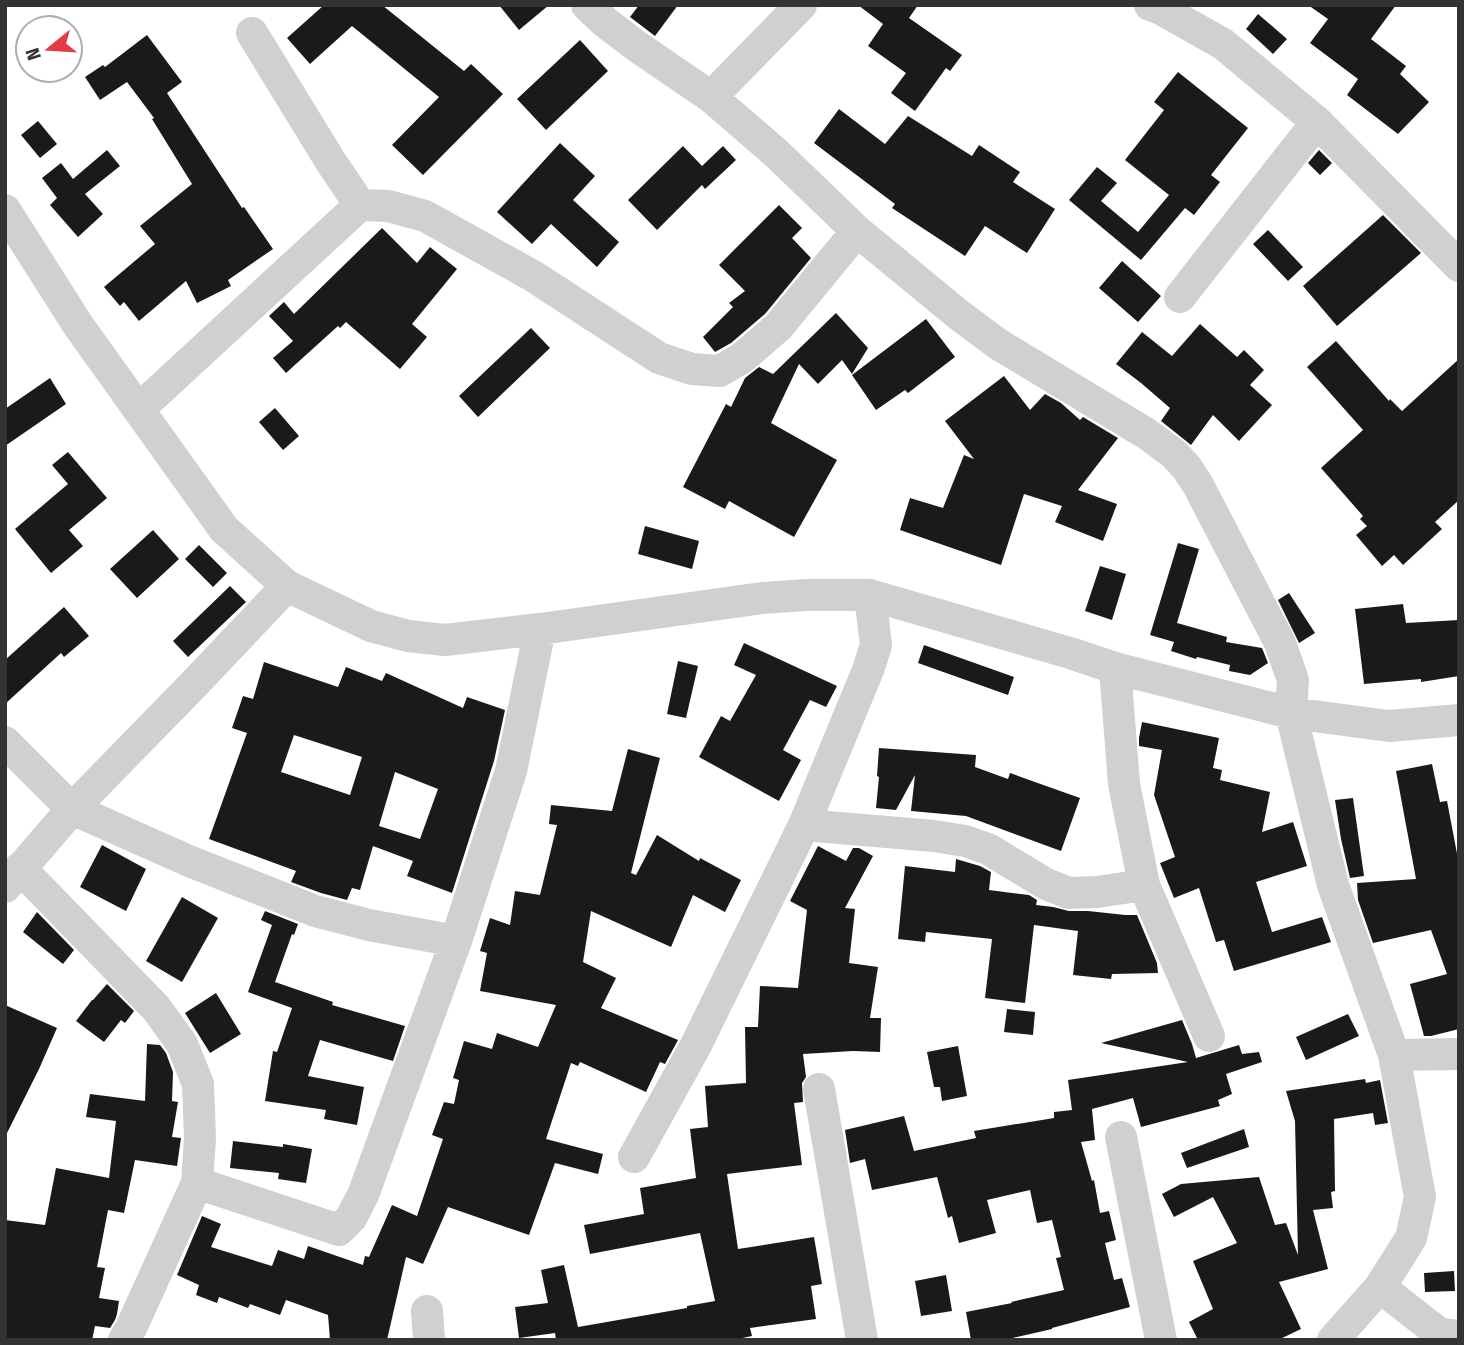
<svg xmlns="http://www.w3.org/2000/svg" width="1464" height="1345" viewBox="0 0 1464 1345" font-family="'Fira Sans Condensed',sans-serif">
  <rect width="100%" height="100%" fill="#fff"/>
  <!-- building -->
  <path fill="#1a1a1a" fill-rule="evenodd" d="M324,5H382L464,71L471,64L503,94L423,175L392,145L439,97L352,26L310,64L287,38Z
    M499,5H549L519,30Z
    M639,5H678L655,36L630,17Z
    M858,5H918L909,18L962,55L950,71L946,68L915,111L891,93L906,73L868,46L883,24Z
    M1308,5H1396L1371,39L1406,66L1400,74L1429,102L1398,134L1347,95L1358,79L1310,43L1328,19Z
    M1258,14L1287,39L1273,54L1246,29Z
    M147,35L182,82L167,93L242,208L244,207L273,249L228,280L231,286L197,303L186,281L139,321L124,302L120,306L104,287L155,244L140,226L192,184L152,119L154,118L127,82L100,100L85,77L103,65L105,67Z
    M580,40L608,71L546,130L517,99Z
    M1178,72L1248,128L1211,175L1220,182L1194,215L1185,208L1141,260L1069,200L1097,167L1117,183L1101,201L1138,232L1169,195L1125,160L1164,110L1154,102Z
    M839,109L885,144L908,116L972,156L979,145L1020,172L1013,182L1055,209L1027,253L985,226L965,256L892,208L895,204L814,143Z
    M38,121L57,144L40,158L21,135Z
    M560,143L595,176L573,200L619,242L597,267L551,224L532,244L497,212Z
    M683,146L702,166L723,146L736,160L705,189L702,185L657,230L628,200Z
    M107,150L120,166L85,194L103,214L78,237L50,205L57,198L42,178L61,163L73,179Z
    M1319,150L1332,163L1320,175L1308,163Z
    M779,205L802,228L792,238L811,258L765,314L731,343L715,352L703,337L733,307L729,303L745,291L719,265Z
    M1383,215L1421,253L1337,326L1303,286Z
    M382,228L417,263L430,247L457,269L412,324L427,337L400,369L346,322L340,328L338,326L286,373L273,358L293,341L269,316L284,302L294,314Z
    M1268,230L1303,267L1288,281L1253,244Z
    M1122,261L1161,296L1138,322L1099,288Z
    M836,313L868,348L852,374L842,360L818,384L799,364L771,423L837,460L794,537L729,501L725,509L683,487L726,404L731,407L745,378L759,367L773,374Z
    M926,319L955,357L908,393L905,390L876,410L852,375Z
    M1200,324L1237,357L1244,350L1264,370L1250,385L1272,405L1239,441L1213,415L1191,445L1161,421L1170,408L1141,383L1116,364L1142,332L1172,356Z
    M531,328L550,348L478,417L459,396Z
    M1336,341L1389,401L1390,399L1402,411L1459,359V500L1435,522L1442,529L1403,565L1394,555L1382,566L1356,535L1367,526L1360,519L1363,516L1321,468L1363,430L1307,367Z
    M1004,376L1030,410L1045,394L1061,403L1080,420L1083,417L1118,438L1078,490L1117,504L1103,541L1055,522L1062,506L1024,494L1001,565L900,530L910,498L943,508L964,455L974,459L945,421Z
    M50,378L66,404L5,446V409Z
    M275,408L299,436L283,450L259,422Z
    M68,452L107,498L69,530L83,546L51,573L15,529L68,484L52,465Z
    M645,526L699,541L692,569L638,554Z
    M153,530L179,559L137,598L110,569Z
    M1178,543L1199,549L1177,623L1227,637L1226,642L1262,648L1268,663L1250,675L1229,671L1230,665L1197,657L1196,659L1171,651L1174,642L1150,635Z
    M199,545L227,573L213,587L185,559Z
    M1100,566L1126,574L1112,620L1085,611Z
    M230,586L246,602L188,657L173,641Z
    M1289,593L1315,633L1299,643L1278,600Z
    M1403,604L1406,623L1459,620V676L1421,682V679L1364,684L1355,609Z
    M64,607L89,636L64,657L61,653L5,704V660Z
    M744,643L837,686L826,707L810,700L783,750L801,760L779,801L699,757L721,716L730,721L756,675L734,665Z
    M924,645L1014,677L1008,695L918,663Z
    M678,661L698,666L686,718L667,714Z
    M264,662L338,687L346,667L382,681L386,673L463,708L467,697L505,710L494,761L452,893L407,876L413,861L373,846L360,890L352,888L347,900L321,893L291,882L296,871L209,839L247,733L232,728L243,696L253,699ZM294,735L362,757L350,795L281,772ZM395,772L438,789L420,839L379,826Z
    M1142,722L1219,738L1213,768L1222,770L1220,780L1270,792L1262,832L1293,822L1307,866L1256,882L1272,932L1322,917L1331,942L1234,971L1224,940L1216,942L1199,888L1174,898L1160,863L1175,857L1154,795L1162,750L1139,746V738Z
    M879,748L976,755L975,767L1008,779L1010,773L1080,798L1061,851L966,816L911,811L915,775L896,810L876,808L879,777L877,776Z
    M628,749L660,758L631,873L636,875L657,835L699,861L700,858L741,880L725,912L693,895L671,947L591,911L583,962L616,978L601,1008L678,1040L665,1064L660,1062L646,1092L580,1062L578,1066L571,1063L546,1139L603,1154L598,1174L555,1163L529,1235L448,1207L423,1264L406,1257L387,1340H330L328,1315L286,1300L280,1315L250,1304L248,1308L219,1297L217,1303L196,1295L199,1285L177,1275L202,1216L221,1224L211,1247L272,1266L278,1250L304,1259L308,1246L363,1265L365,1256L369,1257L392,1205L417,1216L443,1139L432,1135L444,1102L454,1104L459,1080L453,1078L464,1041L492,1049L497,1033L538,1047L556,1005L480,991L487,953L480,951L490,918L510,925L515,891L540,895L557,825L549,824L551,805L612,811Z
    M1432,764L1440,802L1447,801L1459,864V1029L1431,1036H1424L1410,984L1447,974L1431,930L1373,943L1358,900L1357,883L1416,879L1396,771Z
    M1353,798L1364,876L1350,878L1341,839L1335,800Z
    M102,845L146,869L126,911L80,887Z
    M818,846L846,861L853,848H859L873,856L845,908L855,909L849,963L878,967L870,1018H881L880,1052L853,1051L803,1054L806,1077L802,1083L803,1102L794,1103L802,1165L727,1174L738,1249L814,1237L822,1284L811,1286L816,1319L750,1328L752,1336L733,1340H556L555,1333L519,1338L515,1307L548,1303L541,1270L564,1265L578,1327L687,1308V1306L715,1301L700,1233L590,1254L584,1225L644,1214L640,1188L696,1178L690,1129L708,1127L705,1086L746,1083L745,1027H758L760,986L798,988L807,910L790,901Z
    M956,859L980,866L991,872L989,890L1029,895L1037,900L1036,905L1053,907L1069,911H1088L1125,915H1137L1157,963L1158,973L1112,974L1111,979L1073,975L1078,931L1034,925L1025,1003L985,998L992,939L926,932L925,942L898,939L905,866L955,872Z
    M182,897L218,918L182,982L146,961Z
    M265,911L298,924L294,935L292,934L275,982L333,1002L332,1005L405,1026L393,1061L320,1040L308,1076L364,1087L357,1125L324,1119L326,1110L265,1101L273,1051L277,1052L292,1008L248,992L272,925L261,920Z
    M37,912L74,950L63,964L23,932Z
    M107,984L134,1011L125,1023L121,1020L104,1042L76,1021L92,1000H93Z
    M216,993L241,1034L210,1053L185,1013Z
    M5,1005L57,1028L39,1069L5,1137Z
    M1007,1009L1035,1012L1033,1035L1004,1032Z
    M1348,1014L1359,1036L1306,1060L1296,1037Z
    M1182,1020L1192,1044L1196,1058L1239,1045L1242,1054L1259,1052L1262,1062L1226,1074L1232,1094L1218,1100L1220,1106L1141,1127L1133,1098L1092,1109L1095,1140L1081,1142L1092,1181L1094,1180L1100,1213L1109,1211L1116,1240L1105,1243L1114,1280L1122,1278L1130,1307L1052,1328V1329L1004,1340H971L966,1312L1012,1303L1011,1302L1064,1290L1056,1258L1061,1257L1052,1220L1037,1223L1030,1190L987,1200L996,1233L959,1243L952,1216L948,1218L937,1177L872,1190L865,1159L850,1163L845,1130L904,1116L914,1151L976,1138L974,1131L1054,1118V1112L1072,1110L1068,1080L1188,1062L1101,1043Z
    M147,1044L160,1045L166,1053L173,1072L172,1101L178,1102L172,1137L181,1138L177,1166L135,1160L124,1213L108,1210L97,1267L105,1268L99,1298L119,1301L117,1314L115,1320L110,1328L95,1326L92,1340H5V1220L45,1225L56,1168L109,1178L116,1121L86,1117L90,1094L145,1101Z
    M958,1046L967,1096L942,1101L940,1087H934L927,1052Z
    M1365,1079L1366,1083L1380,1080L1388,1123L1375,1125L1373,1113L1334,1119L1335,1191L1331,1192L1333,1208L1313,1210L1328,1269L1279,1282L1301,1329L1278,1340H1198L1189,1322L1213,1309L1193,1261L1237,1243L1213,1197L1174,1217L1162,1194L1181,1184L1259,1177L1275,1225L1286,1223L1298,1255L1295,1121L1286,1091Z
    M1244,1129L1249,1147L1187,1168L1181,1153Z
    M233,1141L283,1147V1144L312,1149L306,1183L278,1179L279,1173L230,1168Z
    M1454,1271L1455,1291L1425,1292L1424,1273Z
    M946,1275L952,1311L921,1316L915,1281Z"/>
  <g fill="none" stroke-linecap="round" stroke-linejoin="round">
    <!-- minor -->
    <path stroke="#d0d0d0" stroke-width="32" d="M587,5L605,22L635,45L711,97L776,153L857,231L959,315L998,344L1147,434L1174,454L1187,468L1198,485L1280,643L1293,680L1291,713L1333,885L1394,1055L1420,1197L1411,1238L1380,1287L1333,1340
      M1150,5L1161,9L1223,44L1317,122L1459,266
      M252,33L331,162L360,205L388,206L425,216L533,276L659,358L692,369L720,371L742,358L778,327L857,231
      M711,97L801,5
      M5,210L78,325L224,529L287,586L371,626L408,636L445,640L540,629L762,598L806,595H870L1070,653L1115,668L1291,713L1389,726L1459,720
      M1180,297L1317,122
      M139,409L360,205
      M1115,668L1124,784L1144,885L1209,1036
      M5,742L72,809L189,861L315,911L369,925L456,941
      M804,825L934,836L965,841L988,849L1046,884L1069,893L1097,892L1144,885
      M20,868L156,1008L182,1044L198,1084L200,1138L197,1183L131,1328L124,1340
      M5,887L72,809L194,684L287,586
      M1394,1055L1459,1054
      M819,1089L862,1340
      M1121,1137L1161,1340
      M634,1157L695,1047L804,825L868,670L876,645L870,595
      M197,1183L339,1230L351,1218L363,1195L456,941L511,771L540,629
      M1380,1287L1440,1334L1459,1336
      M427,1311L429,1340"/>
  </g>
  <!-- border -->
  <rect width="1464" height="1345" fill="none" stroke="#333333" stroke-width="14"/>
  <!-- north arrow -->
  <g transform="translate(49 49) rotate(252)"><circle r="33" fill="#ffffff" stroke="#adadad" stroke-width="2"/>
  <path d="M0-5L12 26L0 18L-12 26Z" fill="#e63946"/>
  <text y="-10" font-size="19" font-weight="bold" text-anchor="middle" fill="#333333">N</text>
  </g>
</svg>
